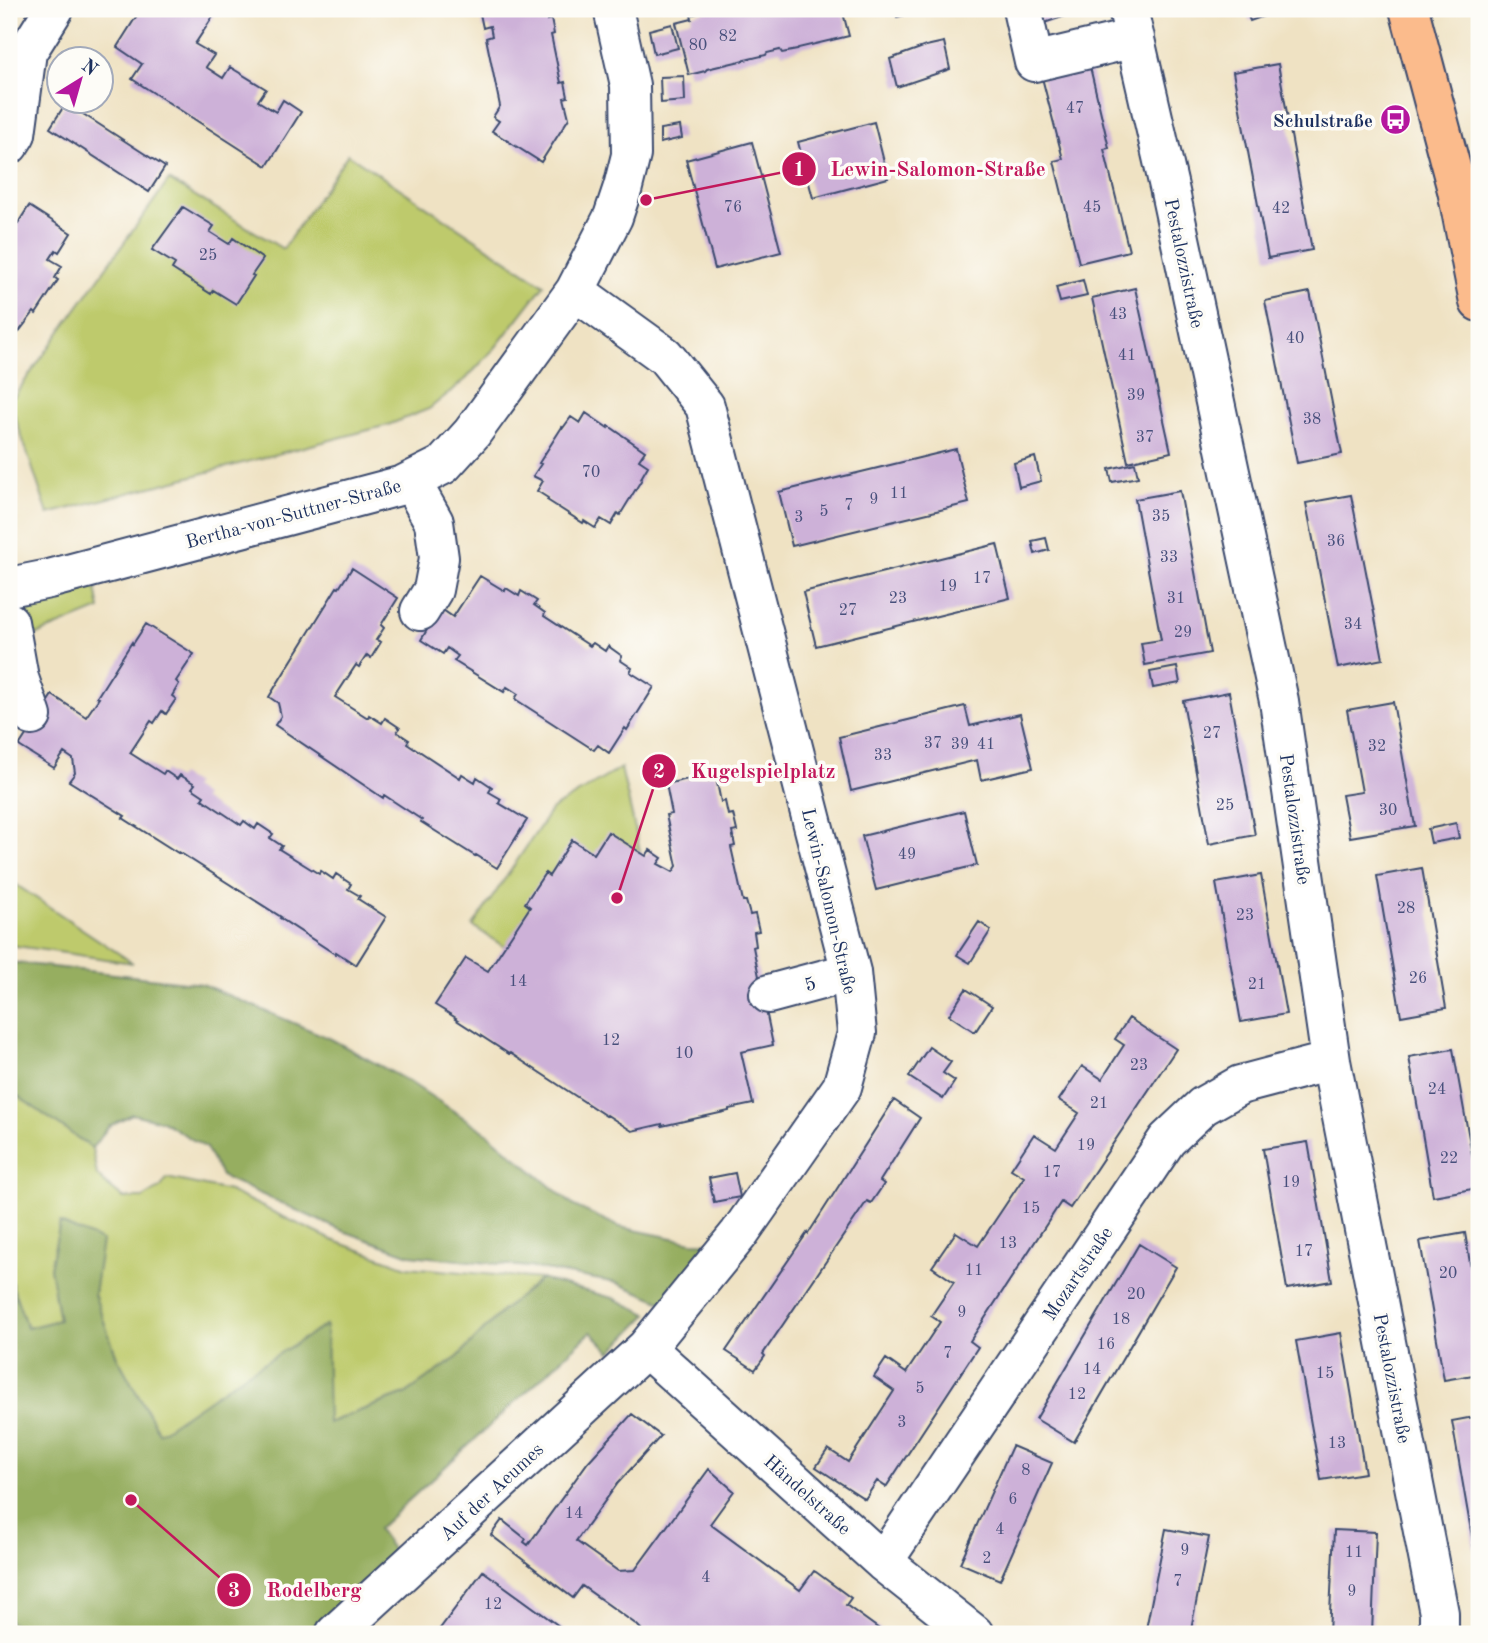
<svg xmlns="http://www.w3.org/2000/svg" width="1488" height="1643" viewBox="0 0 1488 1643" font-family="'Old Standard TT',serif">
  <rect width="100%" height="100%" fill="#fdfcf7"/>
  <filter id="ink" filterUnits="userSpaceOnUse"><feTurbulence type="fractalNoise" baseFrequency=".0143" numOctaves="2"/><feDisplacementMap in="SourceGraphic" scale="14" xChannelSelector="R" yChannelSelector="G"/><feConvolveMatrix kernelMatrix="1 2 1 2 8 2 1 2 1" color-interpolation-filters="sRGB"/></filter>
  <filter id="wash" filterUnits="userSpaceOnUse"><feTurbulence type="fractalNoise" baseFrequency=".00686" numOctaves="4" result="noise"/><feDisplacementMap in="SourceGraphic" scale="28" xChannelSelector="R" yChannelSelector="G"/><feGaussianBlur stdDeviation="1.57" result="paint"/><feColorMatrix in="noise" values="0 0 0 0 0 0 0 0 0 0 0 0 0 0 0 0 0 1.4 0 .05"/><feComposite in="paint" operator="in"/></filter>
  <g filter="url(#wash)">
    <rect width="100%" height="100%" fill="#efe2c3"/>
    <!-- green -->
    <path fill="#beca6c" stroke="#6c7c65" stroke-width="2" d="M348,154L544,285L495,348L466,379L429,409L388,425L48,514L10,402L169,180L283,249Z
      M94,578L100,609L9,646V599Z
      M621,768L681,1030L642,1038L473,926L552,809Z
      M9,880L133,963L9,945Z
      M9,1090L92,1148L97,1175L107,1185L123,1198H143L161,1187L167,1178L229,1191L332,1240L407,1267L541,1279L502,1311L458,1357L405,1394L327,1423L326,1325L244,1375L159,1434L117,1357L94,1294L101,1241L60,1223L50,1268L59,1320L27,1328L9,1276Z"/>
    <!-- forest -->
    <path fill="#96ae60" stroke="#586e5f" stroke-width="2" d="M9,962L202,984L331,1039L408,1081L487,1133L574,1206L620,1227L692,1242L724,1243L670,1305L617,1283L528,1267L410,1255L338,1229L221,1176L206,1148L162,1121L132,1114L109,1126L92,1148L9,1090Z
      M60,1223L102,1241L94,1294L117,1357L159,1433L244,1375L326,1325L328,1423L405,1394L458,1357L502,1311L541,1279L613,1298L648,1314L611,1352L591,1332L378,1529L395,1553L310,1634H28L9,1621V1276L27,1328L59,1320L50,1268Z"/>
    <g id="blocks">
      <!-- building -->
      <path fill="#cdb1d8" d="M141,9H218L195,44L214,55L206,67L223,78L230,67L266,89L258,101L276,112L283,100L301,112L267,166L132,79L142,64L117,47Z
        M479,9H545L547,20L551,19L554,34L551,35L561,83L565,82L568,97L564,98L569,118L541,162L492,131L499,121L493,117L500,106L486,38L492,36L490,26L483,28Z
        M713,9H721V11L730,9H842L849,36L798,48L797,50L782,53L780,50L767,53L766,55L707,69L705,71L689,75L676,23L692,19L691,15Z
        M895,9H925V10L897,17Z
        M1036,9H1087L1041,24Z
        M1245,9H1284L1250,21Z
        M672,24L678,48L654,54L649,30Z
        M944,42L950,69L897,87L890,59L926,46Z
        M1087,54L1109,148L1104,149L1129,251L1079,263L1054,161L1063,159L1039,66Z
        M1278,64L1312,250L1268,258L1233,72Z
        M684,76L685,101L661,103L660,77Z
        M66,103L165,167L149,192L50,128Z
        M874,122L888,178L813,198L798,142Z
        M680,126L682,138L660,143V129Z
        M752,142L781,252L715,269L686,160Z
        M29,206L71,233L59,252L56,250L50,259L62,266L55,278L58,280L36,314L34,312L18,333L9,327V237Z
        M183,207L214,226L210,232L229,244L233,238L263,259L252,275L254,276L236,304L213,290L211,294L172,269L175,264L152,250Z
        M1083,280L1087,296L1060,302L1056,287Z
        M1135,288L1171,452L1128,462L1092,298Z
        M1310,292L1342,454L1297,463L1265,301Z
        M586,413L608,428L609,426L645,451L639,460L648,466L641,478L642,479L620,515L618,513L611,525L601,519L595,528L584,521L583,523L547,500L548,498L537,491L543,481L533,476L541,464L539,463L562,427L563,428L571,417L580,423Z
        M956,449L969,503L792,546L779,492Z
        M1035,457L1041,481L1019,487L1014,463Z
        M1135,463L1138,477L1112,482L1109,469Z
        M1180,491L1210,653L1145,665L1141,643L1161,640L1135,499Z
        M1351,495L1383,659L1338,668L1306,503Z
        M1046,538L1049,550L1035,554L1032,541Z
        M997,544L1010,598L816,646L803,592Z
        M352,568L398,598L381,625L384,628L376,640L381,642L371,658L367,655L359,667L356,665L335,697L368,718L369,715L382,723L385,718L400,728L397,732L409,740L407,743L460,778L462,774L475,782L477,777L492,787L489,792L501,799L499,803L527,820L497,868L476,855L475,856L421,822L422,820L384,795L383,798L275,725L281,716L278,703L269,697L337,587L339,588Z
        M480,576L505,591L506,588L519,596L521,591L537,601L534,605L545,613L544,616L590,646L593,643L605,651L608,646L622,656L620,660L632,668L630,672L654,687L627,730L625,728L609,753L598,745L594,750L515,699L518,694L507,687L504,692L454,661L458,656L447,648L443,654L421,640L440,608L453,617Z
        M146,624L194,654L176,681L179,684L172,696L176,699L166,714L162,711L154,723L151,721L130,753L163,774L165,771L177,779L180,775L195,784L192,788L204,796L202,799L241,825L244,821L255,829L258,824L273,834L270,838L282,846L279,849L319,874L321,871L333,879L336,874L351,884L348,889L360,896L358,899L386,917L356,965L336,952L335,954L280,918L281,917L179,852L178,853L123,818L125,816L69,781L75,773L73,759L64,753L54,768L19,746L52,695L86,717L99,698L97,697L132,642L133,644Z
        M1177,667L1180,683L1153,688L1150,672Z
        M1229,692L1255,835L1209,844L1183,701Z
        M1393,702L1415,826L1350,837L1342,795L1362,792L1347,710Z
        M965,706L970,726L1020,714L1033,768L981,780L977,760L851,791L839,737Z
        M715,773L721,802L725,801L728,815L733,814L737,831L732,832L735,846L731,847L743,901H746L750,915L755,914L759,931L754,932L756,946L753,947L773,1045L741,1052L753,1104L729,1109V1111L662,1126V1124L632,1131L607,1115L606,1116L510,1053L509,1054L455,1019L456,1018L435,1005L466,958L488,971L530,907L525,903L545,873L549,876L572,840L594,854L608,832L646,856L650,850L662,858L658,864L673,872L677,866L666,815L672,814L666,784Z
        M964,811L977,865L876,890L862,836Z
        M1456,823L1459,838L1431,843L1428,829Z
        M1422,868L1446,1008L1401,1016L1377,876Z
        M1261,875L1286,1014L1241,1022L1216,883Z
        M979,922L991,930L970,963L957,955Z
        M966,989L992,1006L975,1032L949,1015Z
        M1129,1018L1176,1049L1070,1208L1061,1202L970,1341L978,1347L886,1487L877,1481L865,1499L816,1467L828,1449L848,1462L894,1391L874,1377L886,1359L906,1373L940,1322L931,1316L954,1282L932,1267L956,1232L978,1246L1024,1177L1011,1169L1034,1134L1056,1148L1079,1113L1059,1100L1082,1066L1102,1079L1124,1045L1115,1039Z
        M929,1047L951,1062L943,1073L955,1081L943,1099L909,1077Z
        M1453,1049L1478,1188L1433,1196L1409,1057Z
        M894,1100L920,1118L880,1181L884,1184L871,1203L867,1201L763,1354L765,1356L755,1370L726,1351L807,1233L808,1234Z
        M1308,1142L1332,1281L1287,1289L1263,1149Z
        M735,1173L740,1197L714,1202L709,1178Z
        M1465,1233L1479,1317V1374L1444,1380L1420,1241Z
        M1139,1244L1176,1267L1074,1442L1036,1419Z
        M1341,1333L1365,1473L1321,1480L1296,1341Z
        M632,1414L661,1436L618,1483L576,1541L618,1571L635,1570L709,1469L734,1491L710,1524L800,1590L814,1571L816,1572L851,1598L846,1605L886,1634H637L641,1629L637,1625L582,1586L573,1598L491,1535L502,1520L526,1539L524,1542L528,1545L588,1462Z
        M1479,1416V1560H1476L1452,1421Z
        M1012,1446L1052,1463L1000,1580L960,1563Z
        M1166,1529L1209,1537L1190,1634H1145Z
        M1334,1530L1376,1532L1372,1634H1329Z
        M483,1571L570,1634H436Z"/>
    </g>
  </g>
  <g filter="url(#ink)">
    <use href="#blocks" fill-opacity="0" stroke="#3b4a6d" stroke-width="2"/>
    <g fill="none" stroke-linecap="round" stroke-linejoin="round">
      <defs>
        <path id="minor" d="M1022,9L1034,62L1135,38
          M1128,9L1169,187L1279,701L1331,1061L1439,1613V1634
          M9,145L16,134L27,52L54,9
          M411,481L434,522L439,558L433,590L420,611
          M9,587L49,579L403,485L443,465L472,433L575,291L613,217L623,187L631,155L630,85L613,9
          M9,622L19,678L32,716
          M769,994L851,972
          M646,1348L883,1562L974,1634
          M883,1562L1167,1140L1203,1106L1240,1085L1331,1061
          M335,1634L646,1348L739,1234L842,1087L857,1033L851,972L705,406L665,356L575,291"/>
        <path id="major" d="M1409,9L1457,190L1479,302"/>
      </defs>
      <!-- minor casing -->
      <use href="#minor" stroke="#3b4a6d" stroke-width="42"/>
      <!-- major casing -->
      <use href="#major" stroke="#3b4a6d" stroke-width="42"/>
      <!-- minor -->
      <use href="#minor" stroke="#fff" stroke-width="38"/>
      <!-- major -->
      <use href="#major" stroke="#fbbb8c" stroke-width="38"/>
    </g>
  </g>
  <!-- icons -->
  <defs>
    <symbol id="bus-disc" viewBox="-11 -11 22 22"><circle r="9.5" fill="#b5179e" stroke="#fdfcf7"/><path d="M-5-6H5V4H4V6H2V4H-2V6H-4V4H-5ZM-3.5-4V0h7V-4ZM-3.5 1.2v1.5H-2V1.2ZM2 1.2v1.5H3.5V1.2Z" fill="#fff"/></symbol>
  </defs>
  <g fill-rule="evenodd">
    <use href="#bus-disc" x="1378" y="102" width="35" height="35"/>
  </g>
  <g text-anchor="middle" stroke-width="7" stroke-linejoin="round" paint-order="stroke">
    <!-- number labels -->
    <g font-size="16" fill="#48507c">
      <text x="728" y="41">82</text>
      <text x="698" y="50">80</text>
      <text x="1075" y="113">47</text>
      <text x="733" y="212">76</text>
      <text x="1092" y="212">45</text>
      <text x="1281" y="213">42</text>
      <text x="208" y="260">25</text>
      <text x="1118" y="319">43</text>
      <text x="1295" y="343">40</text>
      <text x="1127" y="360">41</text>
      <text x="1136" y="400">39</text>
      <text x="1312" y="424">38</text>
      <text x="1145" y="442">37</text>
      <text x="591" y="477">70</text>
      <text x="899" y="498">11</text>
      <text x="874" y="504">9</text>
      <text x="849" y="510">7</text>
      <text x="824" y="516">5</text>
      <text x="1161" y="521">35</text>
      <text x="799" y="522">3</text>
      <text x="1336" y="546">36</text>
      <text x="1169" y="562">33</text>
      <text x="982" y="583">17</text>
      <text x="948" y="591">19</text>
      <text x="898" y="603">23</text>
      <text x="1176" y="603">31</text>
      <text x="848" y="615">27</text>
      <text x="1353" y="629">34</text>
      <text x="1183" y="637">29</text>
      <text x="1212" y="738">27</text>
      <text x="933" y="748">37</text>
      <text x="960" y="749">39</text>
      <text x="986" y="749">41</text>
      <text x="1377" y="751">32</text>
      <text x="883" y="760">33</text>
      <text x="1225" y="810">25</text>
      <text x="1388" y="815">30</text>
      <text x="907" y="859">49</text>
      <text x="1406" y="913">28</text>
      <text x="1245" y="920">23</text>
      <text x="1418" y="983">26</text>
      <text x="518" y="986">14</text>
      <text x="1257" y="989">21</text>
      <text x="611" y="1045">12</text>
      <text x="684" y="1058">10</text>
      <text x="1139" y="1070">23</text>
      <text x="1437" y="1094">24</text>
      <text x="1099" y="1108">21</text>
      <text x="1086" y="1150">19</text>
      <text x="1449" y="1163">22</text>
      <text x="1052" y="1177">17</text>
      <text x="1291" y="1187">19</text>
      <text x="1031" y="1213">15</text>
      <text x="1008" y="1248">13</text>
      <text x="1304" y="1256">17</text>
      <text x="974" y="1275">11</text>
      <text x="1448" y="1278">20</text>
      <text x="1136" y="1299">20</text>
      <text x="962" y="1317">9</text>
      <text x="1121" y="1324">18</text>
      <text x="1106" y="1349">16</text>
      <text x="948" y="1358">7</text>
      <text x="1092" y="1374">14</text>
      <text x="1325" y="1378">15</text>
      <text x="920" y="1393">5</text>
      <text x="1077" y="1399">12</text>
      <text x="902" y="1427">3</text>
      <text x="1337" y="1448">13</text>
      <text x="1026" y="1475">8</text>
      <text x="1013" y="1504">6</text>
      <text x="574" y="1518">14</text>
      <text x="1000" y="1534">4</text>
      <text x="1185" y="1555">9</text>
      <text x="1354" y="1557">11</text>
      <text x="987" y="1563">2</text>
      <text x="706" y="1582">4</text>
      <text x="1178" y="1586">7</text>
      <text x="1352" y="1596">9</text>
      <text x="493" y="1609">12</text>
    </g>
    <!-- poi labels -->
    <g font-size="19" font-weight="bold" fill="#1b2f5e" stroke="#fdfcf7" text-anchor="end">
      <text x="1373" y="127">Schulstraße</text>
    </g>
    <!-- street labels -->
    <g font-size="19" fill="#1b2f5e" stroke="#fdfcf7">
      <text transform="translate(1185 263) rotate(78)" y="7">Pestalozzistraße</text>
      <text transform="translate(293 513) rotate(-15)" y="7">Bertha-von-Suttner-Straße</text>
      <text transform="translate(1296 819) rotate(82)" y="7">Pestalozzistraße</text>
      <text transform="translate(830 901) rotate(77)" y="7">Lewin-Salomon-Straße</text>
      <text transform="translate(810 983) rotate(-15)" y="7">5</text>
      <text transform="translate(1077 1273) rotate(-56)" y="7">Mozartstraße</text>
      <text transform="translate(1393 1378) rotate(79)" y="7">Pestalozzistraße</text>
      <text transform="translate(491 1491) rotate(-43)" y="7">Auf der Aeumes</text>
      <text transform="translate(808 1494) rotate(42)" y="7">Händelstraße</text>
    </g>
  </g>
  <!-- callouts -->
  <path fill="none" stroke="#c2185b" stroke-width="2.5" d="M646 200L799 169M617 898L659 771M131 1500L234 1590"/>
  <g fill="#c2185b" stroke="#fdfcf7" stroke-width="2.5">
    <circle cx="646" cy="200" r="7"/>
    <circle cx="617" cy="898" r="7"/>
    <circle cx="131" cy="1500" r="7"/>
    <circle cx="799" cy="169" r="18"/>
    <circle cx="659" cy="771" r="18"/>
    <circle cx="234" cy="1590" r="18"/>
  </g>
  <g font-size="21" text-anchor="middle" font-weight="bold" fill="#fff">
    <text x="799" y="176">1</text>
    <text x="659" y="778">2</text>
    <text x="234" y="1597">3</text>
  </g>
  <g font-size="21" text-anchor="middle" font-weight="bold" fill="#c2185b" stroke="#fdfcf7" stroke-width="7" stroke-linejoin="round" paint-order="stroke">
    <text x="938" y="176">Lewin-Salomon-Straße</text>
    <text x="763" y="778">Kugelspielplatz</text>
    <text x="314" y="1597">Rodelberg</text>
  </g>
  <!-- margin -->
  <rect width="1488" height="1643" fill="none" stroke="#fdfcf7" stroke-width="35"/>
  <!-- north arrow -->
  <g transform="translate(80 80) rotate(37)"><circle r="33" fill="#fdfcf7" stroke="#a3aaba" stroke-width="2"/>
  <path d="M0-5L12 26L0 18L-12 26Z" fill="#b5179e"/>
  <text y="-10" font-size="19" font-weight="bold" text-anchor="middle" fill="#1b2f5e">N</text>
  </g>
</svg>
